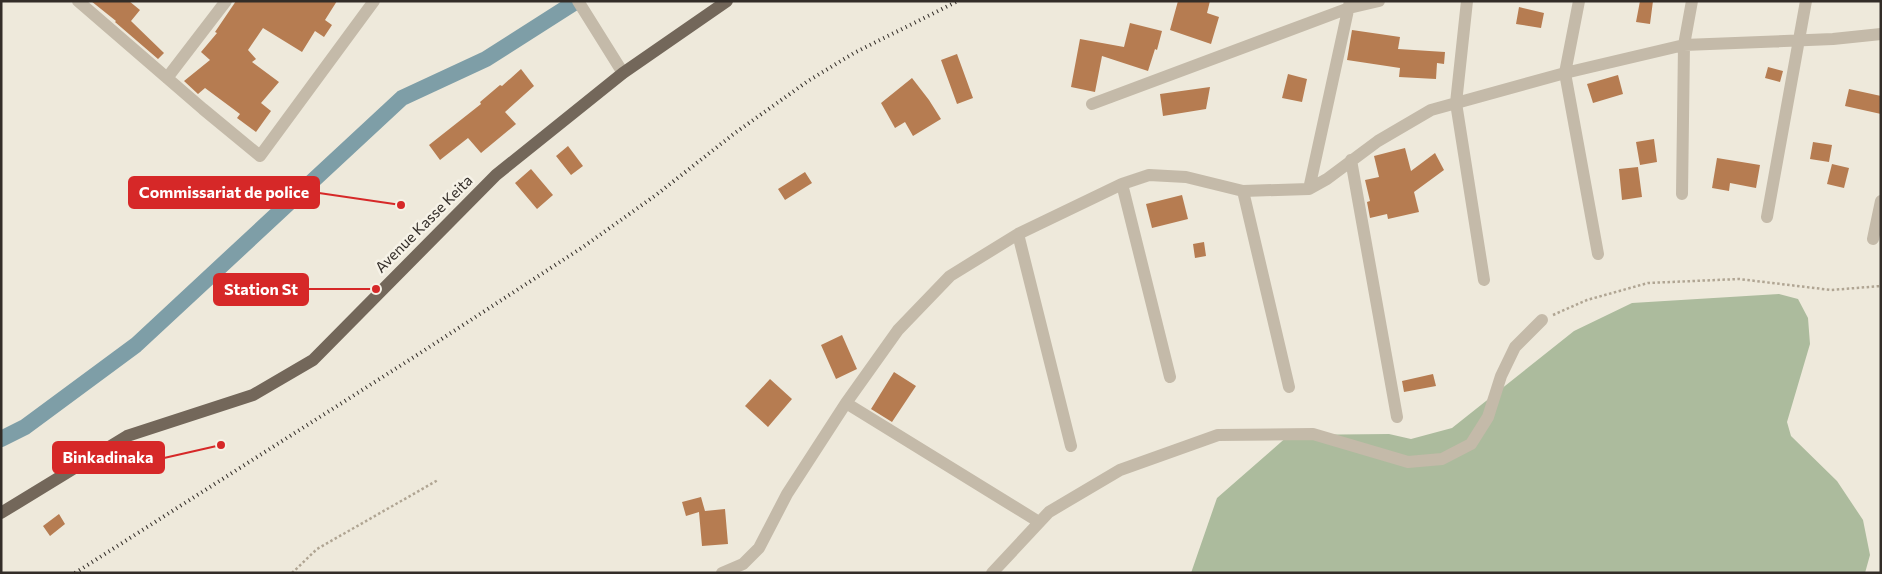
<svg xmlns="http://www.w3.org/2000/svg" width="1882" height="574" viewBox="0 0 1882 574" font-family="Commissioner,sans-serif">
  <rect width="100%" height="100%" fill="#eee9db"/>
  <!-- green -->
  <path fill="#acbb9d" d="M1779,294L1798,299L1808,318L1810,344L1787,422L1791,436L1837,481L1863,520L1870,555L1865,573H1191L1217,498L1289,435L1389,434L1411,439L1452,428L1574,331L1632,303Z"/>
  <g fill="none" stroke-linecap="round" stroke-linejoin="round">
    <!-- canal -->
    <path stroke="#7e9ea7" stroke-width="16" d="M1,439L25,427L136,345L402,98L486,59L577,1"/>
  </g>
  <!-- building -->
  <path fill="#b67c51" d="M91,1H129L140,10L131,21L164,53L158,59L115,22L116,21Z
    M236,1H337L325,20L332,25L324,37L315,31L302,52L263,28L248,50L256,59L252,62L279,82L261,103L271,111L256,132L237,118L240,114L205,88L198,94L184,81L210,60L201,52L217,33L215,32Z
    M1178,1H1210L1207,13L1219,17L1211,44L1170,30Z
    M1640,1H1653L1650,24L1636,22Z
    M1519,7L1544,13L1541,28L1516,24Z
    M1130,23L1162,31L1157,50L1155,49L1148,71L1102,56L1095,92L1071,87L1080,39L1124,47Z
    M1352,30L1400,37L1398,49L1445,52L1444,64L1437,63L1436,79L1399,77L1400,68L1347,60Z
    M957,54L973,98L957,104L941,60Z
    M1768,67L1783,71L1780,82L1765,78Z
    M521,69L534,86L505,112L516,124L481,153L468,138L440,160L429,145L481,104L480,102L500,85L502,86Z
    M1288,74L1307,79L1302,102L1282,98Z
    M1618,75L1623,94L1593,103L1587,84Z
    M912,78L929,100L941,119L913,136L905,122L895,128L881,103Z
    M1210,87L1206,109L1163,116L1160,94Z
    M1849,89L1881,96V114L1845,106Z
    M1654,139L1657,162L1640,165L1636,142Z
    M1813,142L1832,145L1829,162L1810,159Z
    M568,146L583,166L571,175L556,156Z
    M1405,148L1411,171L1435,153L1444,170L1414,192L1419,212L1388,219L1387,214L1370,218L1367,202L1370,201L1365,180L1379,177L1374,156Z
    M1717,158L1760,165L1756,188L1730,183L1729,191L1712,188Z
    M1832,164L1849,168L1844,188L1827,184Z
    M1638,167L1642,197L1622,200L1619,169Z
    M531,169L553,195L537,209L515,183Z
    M805,172L812,183L785,200L778,189Z
    M1182,195L1188,219L1152,228L1146,204Z
    M1204,242L1206,256L1195,258L1193,244Z
    M842,335L857,369L836,379L821,345Z
    M894,372L916,386L892,422L871,409Z
    M1433,374L1436,386L1404,392L1402,381Z
    M770,379L792,399L768,427L745,406Z
    M701,497L705,511L725,509L728,544L702,546L699,512L686,516L682,502Z
    M59,514L65,524L50,536L43,526Z"/>
  <g fill="none" stroke-linecap="round" stroke-linejoin="round">
    <!-- path -->
    <path stroke="#b0a593" stroke-width="2.5" stroke-dasharray="2.5 2.5" stroke-linecap="butt" d="M1553,315L1587,300L1648,283L1739,279L1831,290L1881,286
      M292,573L317,549L438,480"/>
    <!-- minor -->
    <path stroke="#c4baa9" stroke-width="12" d="M78,1L203,109L260,156L374,1
      M578,1L623,73
      M1467,1L1456,103L1484,280
      M1579,1L1565,73L1598,254
      M167,78L226,1
      M1092,104L1349,8L1379,1
      M1351,160L1397,417
      M1122,184L1170,377
      M1309,189L1350,1
      M1243,191L1289,387
      M1682,194L1684,45L1692,1
      M1767,217L1806,1
      M1018,234L1071,446
      M1873,239L1881,201
      M846,403L1039,522
      M722,573L743,564L759,548L787,494L846,403L898,330L950,276L1018,234L1122,184L1149,175L1186,177L1243,191L1309,189L1327,179L1378,141L1431,110L1565,73L1684,45L1833,39L1881,34
      M992,573L1049,512L1120,470L1218,435L1313,434L1408,462L1442,459L1471,444L1488,417L1501,376L1515,347L1542,320"/>
    <!-- major -->
    <path stroke="#73675a" stroke-width="12" d="M1,513L127,436L253,395L313,360L496,175L623,73L727,1"/>
    <!-- rail -->
    <path stroke="#332d28" stroke-width="4" stroke-dasharray="1 4" stroke-linecap="butt" d="M75,573L414,357L583,247L656,195L735,133L808,81L854,53L958,1"/>
  </g>
  <g text-anchor="middle" stroke-width="5" stroke-linejoin="round" paint-order="stroke">
    <!-- street labels -->
    <g font-size="15" fill="#332d28" stroke="#f6f2e7">
      <text transform="translate(424 224) rotate(-45)" y="5">Avenue Kasse Keita</text>
    </g>
  </g>
  <!-- callouts -->
  <path fill="none" stroke="#d62828" stroke-width="2" d="M401 205L319 193M376 289L308 289M221 445L164 458"/>
  <g fill="#d62828" stroke="#f6f2e7" stroke-width="2">
    <circle cx="401" cy="205" r="5"/>
    <circle cx="376" cy="289" r="5"/>
    <circle cx="221" cy="445" r="5"/>
  </g>
  <g fill="#d62828" stroke="#d62828" stroke-width="2">
    <rect x="129" y="177" width="190" height="31" rx="5"/>
    <rect x="214" y="274" width="94" height="31" rx="5"/>
    <rect x="53" y="442" width="111" height="31" rx="5"/>
  </g>
  <g font-size="16" text-anchor="middle" font-weight="bold" fill="#fff">
    <text x="224" y="198">Commissariat de police</text>
    <text x="261" y="295">Station St</text>
    <text x="108" y="463">Binkadinaka</text>
  </g>
  <!-- border -->
  <rect width="1882" height="574" fill="none" stroke="#332d28" stroke-width="5"/>
</svg>
